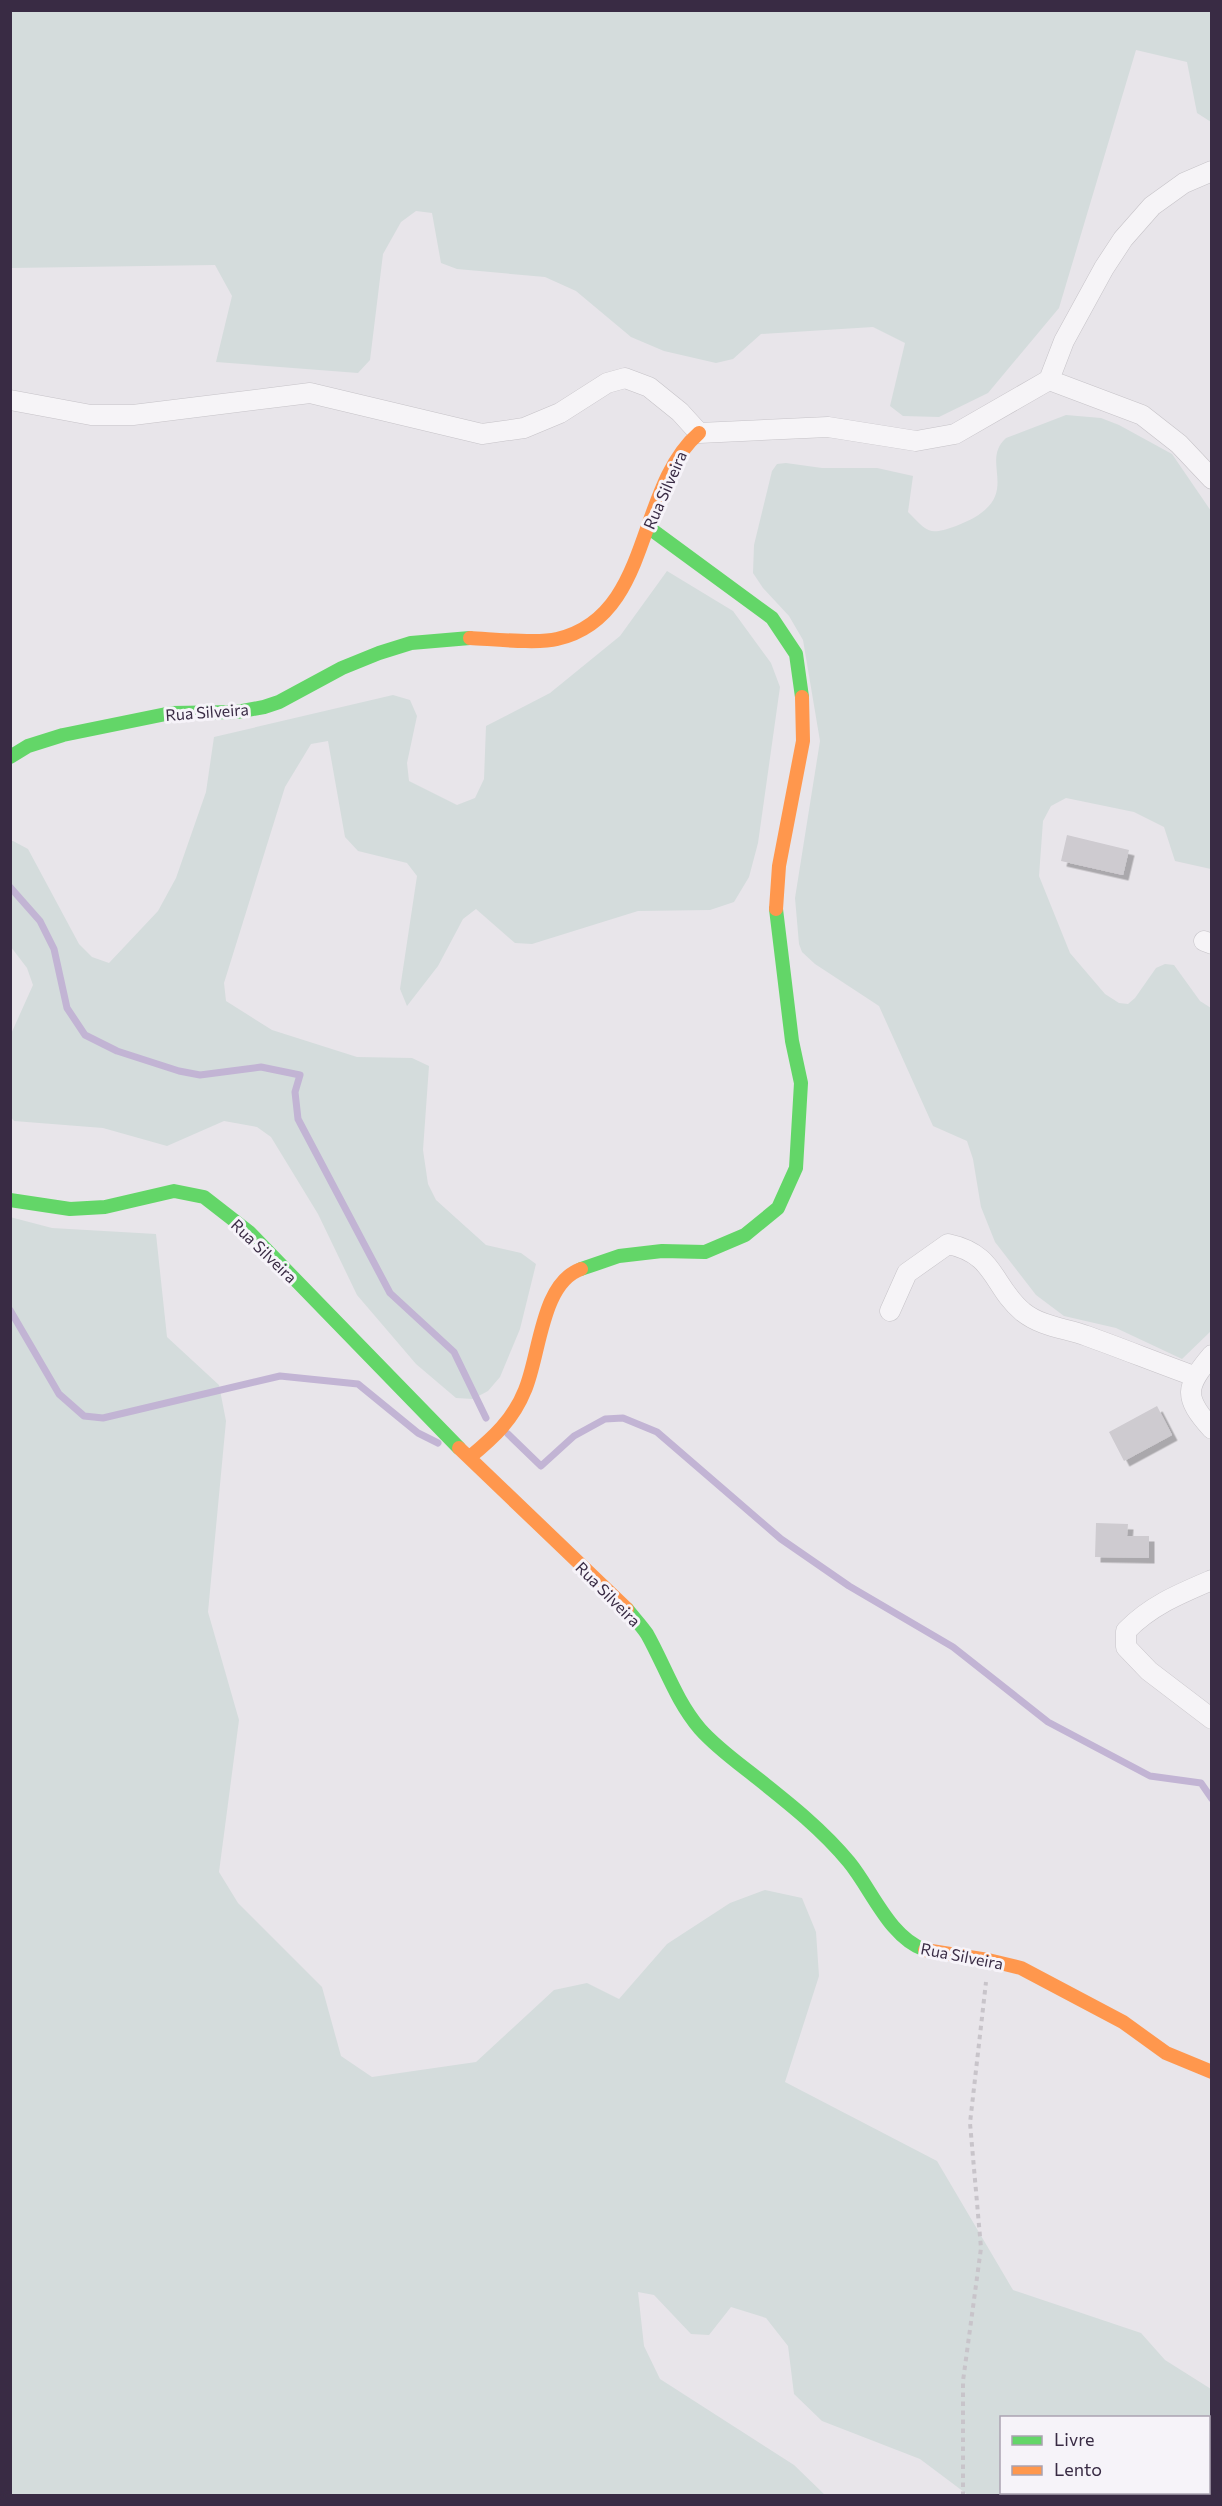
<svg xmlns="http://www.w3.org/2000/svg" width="1222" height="2506" viewBox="0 0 1222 2506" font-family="Commissioner,sans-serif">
  <defs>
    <filter id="shadow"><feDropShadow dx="5.5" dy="5.5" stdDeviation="0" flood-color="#0004"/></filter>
  </defs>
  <rect width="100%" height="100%" fill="#e8e5ea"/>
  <!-- green -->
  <path fill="#d4dcdc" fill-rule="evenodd" d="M10,11H1211V122L1197,113L1187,62L1136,50L1059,308L988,393L939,417L903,416L890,406L905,343L873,327L761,334L733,359L716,363L664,351L631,337L576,291L545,277L457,269L441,263L432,213L416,211L401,222L383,254L370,360L358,373L216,362L232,296L215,265L11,268Z
    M1066,415L1101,418L1119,425L1172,454L1211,511V869L1175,861L1164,827L1134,812L1066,798L1051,806L1043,821L1039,876L1070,953L1105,994L1119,1003L1128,1004L1135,998L1156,968L1165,964L1174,965L1200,1001L1211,1008V1331L1182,1359L1116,1328L1064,1316L1036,1295L995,1242L981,1207L973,1159L967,1141L933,1126L879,1006L815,964L802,952L799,944L795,898L820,741L803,640L789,616L763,588L753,573L754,545L772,471L777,464L786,463L822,468H877L913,476L908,512C928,532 928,536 956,526C1029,498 977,464 1006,438Z
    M667,571L733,611L771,663L780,687L758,843L749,877L734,902L710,910L638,911L532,944L515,943L476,909L463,919L438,966L407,1006L400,989L417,876L407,863L358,851L345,837L328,741L311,744L285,787L224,983L226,1001L272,1030L357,1057L412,1058L429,1066L423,1150L428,1184L436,1200L486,1245L521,1253L536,1264L520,1329L500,1377L488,1391L473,1399L456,1398L416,1364L357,1295L318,1214L271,1137L257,1127L224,1121L167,1146L103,1128L14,1121L11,1117V1034L33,985L27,968L11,947V841H13L28,849L79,944L92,957L109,963L158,911L176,878L206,792L214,737L393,695L410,700L417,716L407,763L409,781L457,805L475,798L484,779L486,726L550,693L620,636Z
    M10,1217L52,1228L156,1234L167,1337L219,1385L226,1421L208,1612L239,1720L219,1872L238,1903L322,1987L341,2056L372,2077L476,2062L554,1990L587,1983L619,1999L667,1944L730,1903L765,1890L802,1898L816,1932L819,1976L785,2082L937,2161L1013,2290L1141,2333L1165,2360L1211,2389V2495H968L920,2459L822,2421L794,2394L788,2346L766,2318L731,2307L709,2335L691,2334L654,2295L638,2292L644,2346L660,2379L794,2465L825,2495H11ZM1002,2418H1208V2492H1002Z"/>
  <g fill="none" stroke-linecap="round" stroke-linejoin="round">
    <!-- stream -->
    <path stroke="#c2b4d4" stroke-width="7" d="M10,887L40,921L54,949L67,1008L85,1035L117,1051L179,1071L200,1075L261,1067L300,1075L295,1092L298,1119L390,1293L454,1352L486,1418
      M10,1310L59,1394L84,1416L103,1418L280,1376L358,1384L418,1433L438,1443
      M508,1434L541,1466L574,1436L605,1419L623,1418L657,1432L781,1539L849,1586L953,1647L1048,1722L1150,1776L1201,1783L1212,1799"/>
  </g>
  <!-- building -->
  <path fill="#cecbd0" filter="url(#shadow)" d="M1067,835L1129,850L1123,875L1061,861Z
    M1157,1406L1172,1435L1124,1461L1109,1432Z
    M1096,1523L1128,1524L1127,1536H1149V1558L1095,1557Z"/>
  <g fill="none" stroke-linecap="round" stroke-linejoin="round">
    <defs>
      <path id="street" d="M1049,380L1142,415L1179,444L1212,479
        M10,400L91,415H133L310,393L482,434L524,428L560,413L607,383L625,378L649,387L680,412L699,433L828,427L916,441L955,434L1049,380L1064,341L1104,268L1123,239L1152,206L1184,183L1212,171
        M1204,941L1212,944
        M890,1311L907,1273L948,1244C996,1254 992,1286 1023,1312C1042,1327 1065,1328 1087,1336C1123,1349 1158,1363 1194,1376
        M1212,1355C1185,1387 1183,1397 1212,1429
        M1212,1580C1179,1594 1150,1606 1126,1631V1647L1149,1671L1212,1719"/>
    </defs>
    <!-- street casing -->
    <use href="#street" stroke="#c6c3c8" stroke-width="21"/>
    <!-- path -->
    <path stroke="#c8c4ca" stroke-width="4" stroke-dasharray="4.5 4.5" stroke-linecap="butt" d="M963,2496V2381L981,2248L970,2123L986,1982"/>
    <!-- street -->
    <use href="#street" stroke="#f6f4f7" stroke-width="20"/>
    <!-- fast -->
    <path stroke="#63d668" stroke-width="14" d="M648,527L772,618L796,654L802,697
      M10,757L28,746L63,735L171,713L237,712L264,707L279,702L342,668L379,653L411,643L470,638
      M10,1200L70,1209L105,1207L174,1191L204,1197L249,1232L459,1448
      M581,1269L619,1256L662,1251L705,1252L745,1235L778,1208L796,1168L801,1083L792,1041L776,909
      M627,1609C633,1617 641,1625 647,1634C665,1666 676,1701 700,1729C715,1746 734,1760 752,1774C786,1801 821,1828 849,1862C872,1890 889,1937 925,1950"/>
    <!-- slow -->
    <path stroke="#ff974d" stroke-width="14" d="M470,638C492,639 538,644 557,639C653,617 635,488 699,433
      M776,909L779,866L803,741L802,697
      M459,1448L627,1609
      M470,1457C494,1437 513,1420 525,1390C540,1355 541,1283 581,1269
      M925,1950L988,1960L1021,1968L1123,2022L1166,2053L1212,2072"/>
  </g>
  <g text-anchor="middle" stroke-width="6" stroke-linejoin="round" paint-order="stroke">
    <!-- street labels -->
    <g font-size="16" fill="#392b44" stroke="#f6f3f9">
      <text transform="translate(665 490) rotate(-66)" y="6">Rua Silveira</text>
      <text transform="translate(207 712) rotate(-4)" y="6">Rua Silveira</text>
      <text transform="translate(264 1251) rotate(44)" y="6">Rua Silveira</text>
      <text transform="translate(608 1594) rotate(45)" y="6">Rua Silveira</text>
      <text transform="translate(962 1956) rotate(11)" y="6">Rua Silveira</text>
    </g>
  </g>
  <!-- border -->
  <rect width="1222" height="2506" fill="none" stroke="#392b44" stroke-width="24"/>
  <!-- legend -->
  <rect x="1000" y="2416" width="210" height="78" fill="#f6f3f9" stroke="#aaa3b1" stroke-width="1.5"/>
  <rect x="1012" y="2436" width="30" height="9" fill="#63d668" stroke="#aaa3b1" stroke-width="1.5"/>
  <text x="1054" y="2446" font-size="18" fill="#392b44">Livre</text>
  <rect x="1012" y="2466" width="30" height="9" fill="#ff974d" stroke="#aaa3b1" stroke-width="1.5"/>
  <text x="1054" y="2476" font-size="18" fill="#392b44">Lento</text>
</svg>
